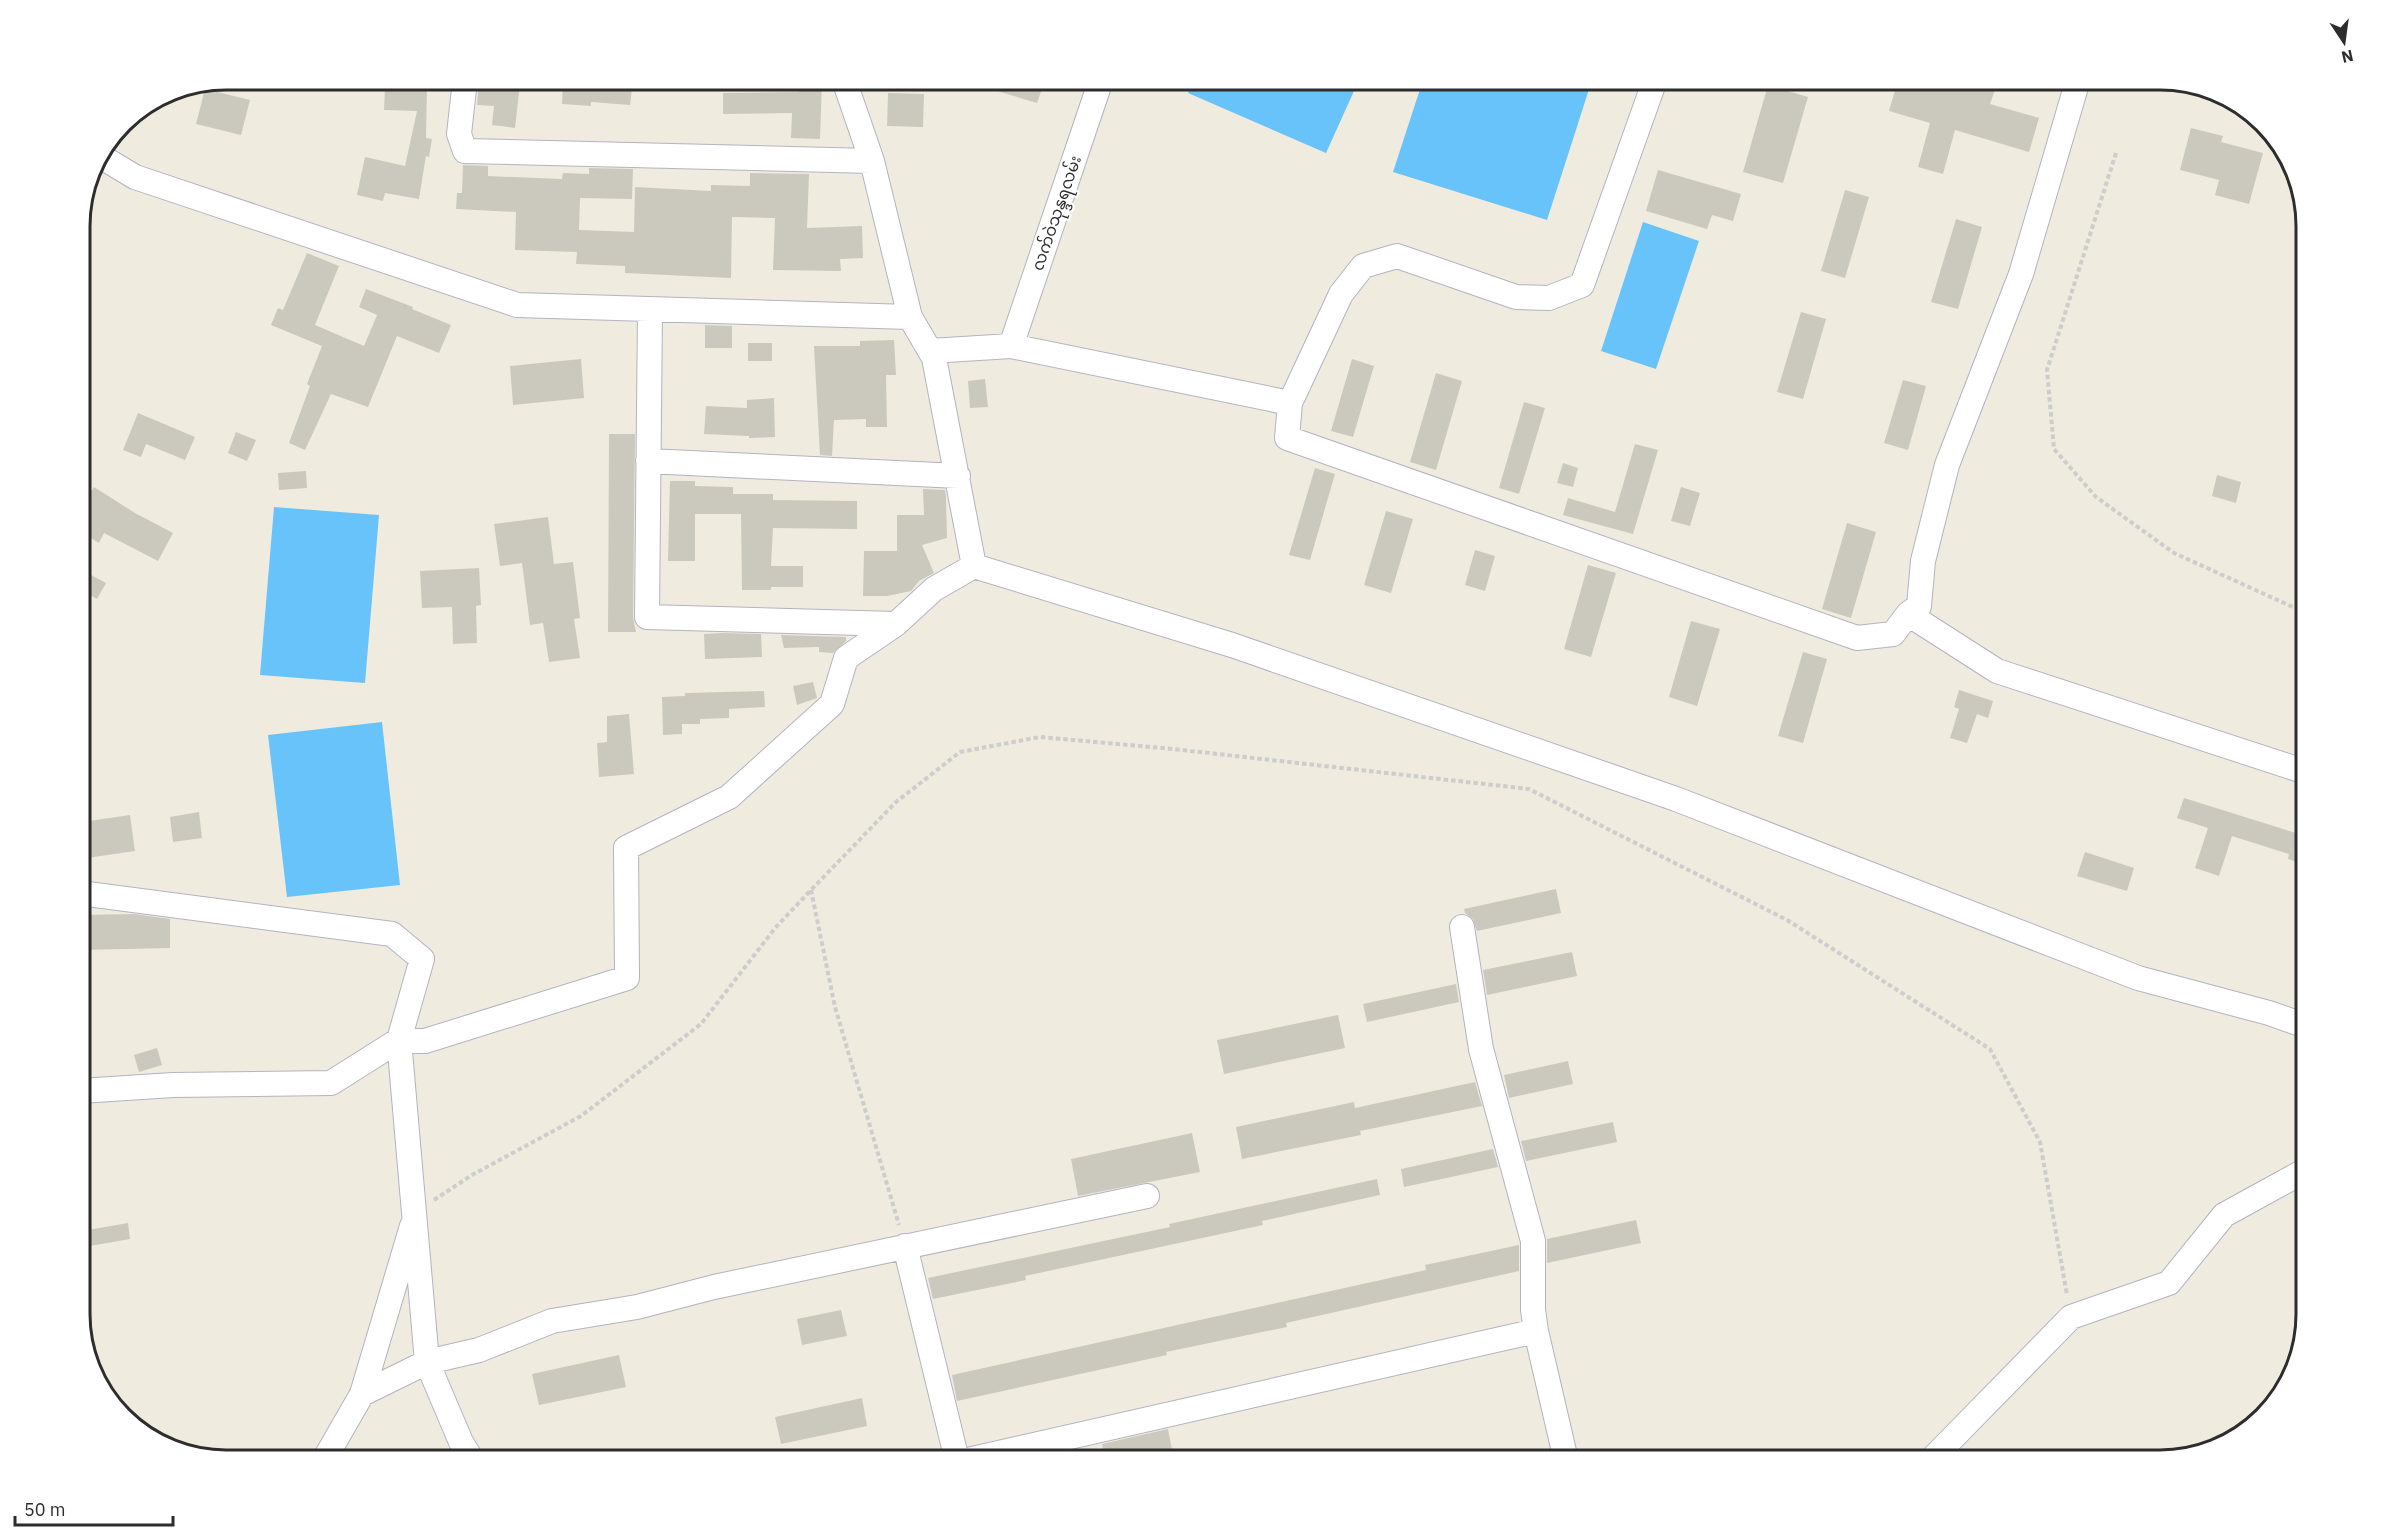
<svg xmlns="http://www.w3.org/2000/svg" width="2386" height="1540" viewBox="0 0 2386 1540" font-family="'IBM Plex Sans','Noto Sans Myanmar',sans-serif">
  <rect width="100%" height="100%" fill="#f0ebdf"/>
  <!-- water -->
  <path fill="#69c3fb" d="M1194,80H1359L1326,153L1188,93Z
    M1423,80H1592L1547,220L1393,172Z
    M1643,222L1699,241L1656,369L1601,351Z
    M274,507L379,515L365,683L260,675Z
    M382,722L400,885L287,897L268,735Z"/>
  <!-- building -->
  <path fill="#cbc9bd" d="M563,80H633L630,105L591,102V106L562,104Z
    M800,80H822L820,139L791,138L792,113L723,114V93L799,92Z
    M975,80H1045L1037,103L974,84Z
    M1898,80L1944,91L1947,80H1983L1997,84L1990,104L2039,118L2029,152L1955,130L1943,174L1918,167L1930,123L1889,111Z
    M479,81L520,84L515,128L492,125L494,106L477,105Z
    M1768,85L1808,97L1783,183L1743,172Z
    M385,86L427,87L426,138L432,139L429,157L426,156L419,199L385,193L383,201L357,195L365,157L405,166L417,111L384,110Z
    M205,89L250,100L241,135L196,124Z
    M888,93L924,94L923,127L887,126Z
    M2191,128L2223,136L2221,142L2263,153L2249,204L2215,195L2219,180L2180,170Z
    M463,165L488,166V176L562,179L563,173L589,174V168L633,169L632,199L580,198L579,230L634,232L635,187L711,191V185L750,186V173L809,174L807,228L862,226L863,258L840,259L841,271L773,270L775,218L732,217L731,278L625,273V266L576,264L577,252L515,250L516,212L456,209L457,193H462Z
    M1658,170L1741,194L1733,221L1712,215L1707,229L1646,211Z
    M1845,190L1869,197L1845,278L1821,271Z
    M1956,219L1982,227L1958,309L1931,302Z
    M307,253L339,266L315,325L364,346L377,315L359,307L366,289L413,307L412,309L451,325L439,353L397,336L368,407L331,394L305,450L289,443L310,386L307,384L322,346L271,325L278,308L283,310Z
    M1801,312L1826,319L1803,399L1777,392Z
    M705,325L732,326V348H705Z
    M894,340L896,375H886L887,427H866V419L834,420L832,456L820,455L814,346H860V341Z
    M748,343H772V361H748Z
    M581,359L584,398L513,405L510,366Z
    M1352,359L1374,366L1353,437L1331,431Z
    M1436,373L1462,381L1436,470L1410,462Z
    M985,379L988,407L970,408L968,381Z
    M1903,380L1926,386L1908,450L1884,443Z
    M774,398L775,437L749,438V436L704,434L706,406L747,408V400Z
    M1524,402L1545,408L1519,494L1499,488Z
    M138,413L195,437L185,460L146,444L141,457L123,450Z
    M236,432L256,440L247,461L228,453Z
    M609,434H635L633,617L636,632H608Z
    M1635,444L1658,450L1633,534L1563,515L1568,498L1615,512Z
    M1563,463L1578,468L1573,487L1557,483Z
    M1315,468L1335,474L1310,560L1289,555Z
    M306,471L307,488L279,490L278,473Z
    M2217,475L2241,482L2236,503L2212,496Z
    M670,481H695V486L733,487V494H773V500L857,501V529L773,528L771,566H803V587H771V590H742L741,514H695V561H668Z
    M94,487L135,513L173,533L158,561L104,533L99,543L83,533L89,524L80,518V509Z
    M1681,487L1700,493L1690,526L1671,521Z
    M923,489L945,490L946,497L947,538L922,545L934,573L919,581L911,591L887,596H863L864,551H897V515H924Z
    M1386,511L1413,519L1391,593L1364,585Z
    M548,517L554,564L573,562L580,618L574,619L580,658L549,662L543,623L530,625L522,563L500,566L494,524Z
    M1847,523L1876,532L1851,618L1822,609Z
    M1475,550L1495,556L1485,591L1465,585Z
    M1588,565L1616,573L1591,657L1564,649Z
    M479,568L481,605L476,606L477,643L453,644L452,607L422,608L420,571Z
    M80,569L106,583L97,599L80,590Z
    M1691,621L1720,629L1697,706L1669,697Z
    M722,633L761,634L762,657L705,659L704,634Z
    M781,635L846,637V641L833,653L819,652V647L784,648Z
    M1803,652L1827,659L1803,743L1778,736Z
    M813,682L817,698L797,705L793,686Z
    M1959,690L1993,701L1988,718L1977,714L1967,743L1950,738L1959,709L1954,707Z
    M764,691L765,707L729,709V718L700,719V724H682V734L663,735L662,697L685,696V693Z
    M629,714L634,774L599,777L597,743L607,742V716Z
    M2184,798L2296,833L2303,811L2306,812V865L2288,859L2289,854L2232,836L2219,876L2195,868L2208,828L2177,818Z
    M199,812L202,838L173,842L170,817Z
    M130,815L135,851L87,858L82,822Z
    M2085,852L2134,868L2127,891L2077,876Z
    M1556,889L1561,913L1477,931L1473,919L1465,913L1464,909Z
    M134,914L170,919V948L80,950V915Z
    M1572,952L1577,976L1487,995L1483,970Z
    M1456,984L1459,1002L1367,1022L1363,1004Z
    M1338,1015L1345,1048L1224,1074L1217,1040Z
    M157,1048L162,1065L139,1072L134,1055Z
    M1568,1061L1573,1084L1509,1098L1504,1075Z
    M1475,1082L1482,1106L1360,1131L1361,1135L1242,1159L1236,1127L1354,1102L1355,1108Z
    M1613,1122L1617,1142L1526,1161L1521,1141Z
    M1192,1133L1200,1172L1078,1196L1071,1159Z
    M1493,1149L1498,1167L1404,1187L1401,1169Z
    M1377,1179L1380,1195L1262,1221L1263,1225L1025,1276L1026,1280L933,1299L928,1278L1170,1227L1169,1224Z
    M1636,1220L1641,1243L1547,1263V1239Z
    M128,1223L130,1239L90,1246L88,1230Z
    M1519,1245V1271L1286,1323L1287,1327L1166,1352L1167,1355L957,1401L952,1375L1426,1270L1425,1265Z
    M841,1310L847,1336L802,1345L797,1319Z
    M619,1355L626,1387L539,1405L532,1374Z
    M862,1398L867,1426L781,1444L775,1417Z
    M1168,1429L1173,1455H1171L1173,1460H1106L1102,1444Z"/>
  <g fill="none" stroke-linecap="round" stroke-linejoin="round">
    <defs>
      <path id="minor" d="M465,80L459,134L465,151L872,161
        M844,80L872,161L910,317L934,358L974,566
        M1655,80L1582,285L1549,298L1516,297L1397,256L1363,266L1341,294L1290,403L1287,438L1857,638L1893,634L1908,614
        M2078,80L2021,274L1947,465L1923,561L1919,606L1908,614L1997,671L2306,772
        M100,156L135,177L517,305L910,317
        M650,310L647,617L896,624
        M1011,346L1101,80
        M930,351L1011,346L1290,403
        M648,461L958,476
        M80,893L392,934L422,959L399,1040L427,1362L461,1442L472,1460
        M1462,927L1481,1049L1533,1241V1310L1536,1331
        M80,1091L173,1085L331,1083L399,1040L425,1041L627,978L626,848L729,797L832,704L846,658L896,624L934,589L974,566L1232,645L1676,799L2138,978L2269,1013L2306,1026
        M905,1246L957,1460
        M362,1394L427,1362L479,1350L552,1321L637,1307L714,1287L1147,1196
        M324,1460L362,1394L412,1226
        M968,1460L1536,1331L1566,1460
        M1931,1460L2071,1317L2169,1283L2224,1215L2306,1170"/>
    </defs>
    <!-- minor casing -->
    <use href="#minor" stroke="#b3b3c2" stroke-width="26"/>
    <!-- path -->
    <path stroke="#cdcdcd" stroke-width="4" stroke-dasharray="4.5 3" stroke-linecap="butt" d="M2116,153L2047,370L2054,449L2096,497L2174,553L2306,613
      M811,890L835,1007L899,1225
      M434,1200L472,1175L581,1116L701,1024L776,927L811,890L896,802L960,752L1040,737L1173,749L1529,789L1787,920L1990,1049L2040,1142L2067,1295"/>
    <!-- minor -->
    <use href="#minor" stroke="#fff" stroke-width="24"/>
  </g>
  <g text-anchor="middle" stroke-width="4.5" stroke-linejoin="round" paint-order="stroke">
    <!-- street labels -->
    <g font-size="16" fill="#2d2d2d" stroke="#fff">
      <text transform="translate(1056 213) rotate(-71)" y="6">လက်ဝဲသုန္ဒရလမ်း</text>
    </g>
  </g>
  <!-- crop -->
  <path d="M0 0H2386V1540H0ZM226 90H2160A136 136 0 0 1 2296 226V1314A136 136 0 0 1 2160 1450H226A136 136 0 0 1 90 1314V226A136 136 0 0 1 226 90Z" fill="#fff" fill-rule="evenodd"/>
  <path fill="none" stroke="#2d2d2d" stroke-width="3" d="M226 90H2160A136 136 0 0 1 2296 226V1314A136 136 0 0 1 2160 1450H226A136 136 0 0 1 90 1314V226A136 136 0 0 1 226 90Z"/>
  <!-- north arrow -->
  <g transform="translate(2344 42) rotate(167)" stroke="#ffffff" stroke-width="4.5" paint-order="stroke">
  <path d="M0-4.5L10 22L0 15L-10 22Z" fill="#2d2d2d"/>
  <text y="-9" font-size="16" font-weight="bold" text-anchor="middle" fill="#2d2d2d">N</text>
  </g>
  <!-- scale -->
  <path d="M15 1516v9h158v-9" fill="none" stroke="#2d2d2d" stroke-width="3"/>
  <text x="24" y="1516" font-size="18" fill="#2d2d2d" stroke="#ffffff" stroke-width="4.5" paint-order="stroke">50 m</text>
</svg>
